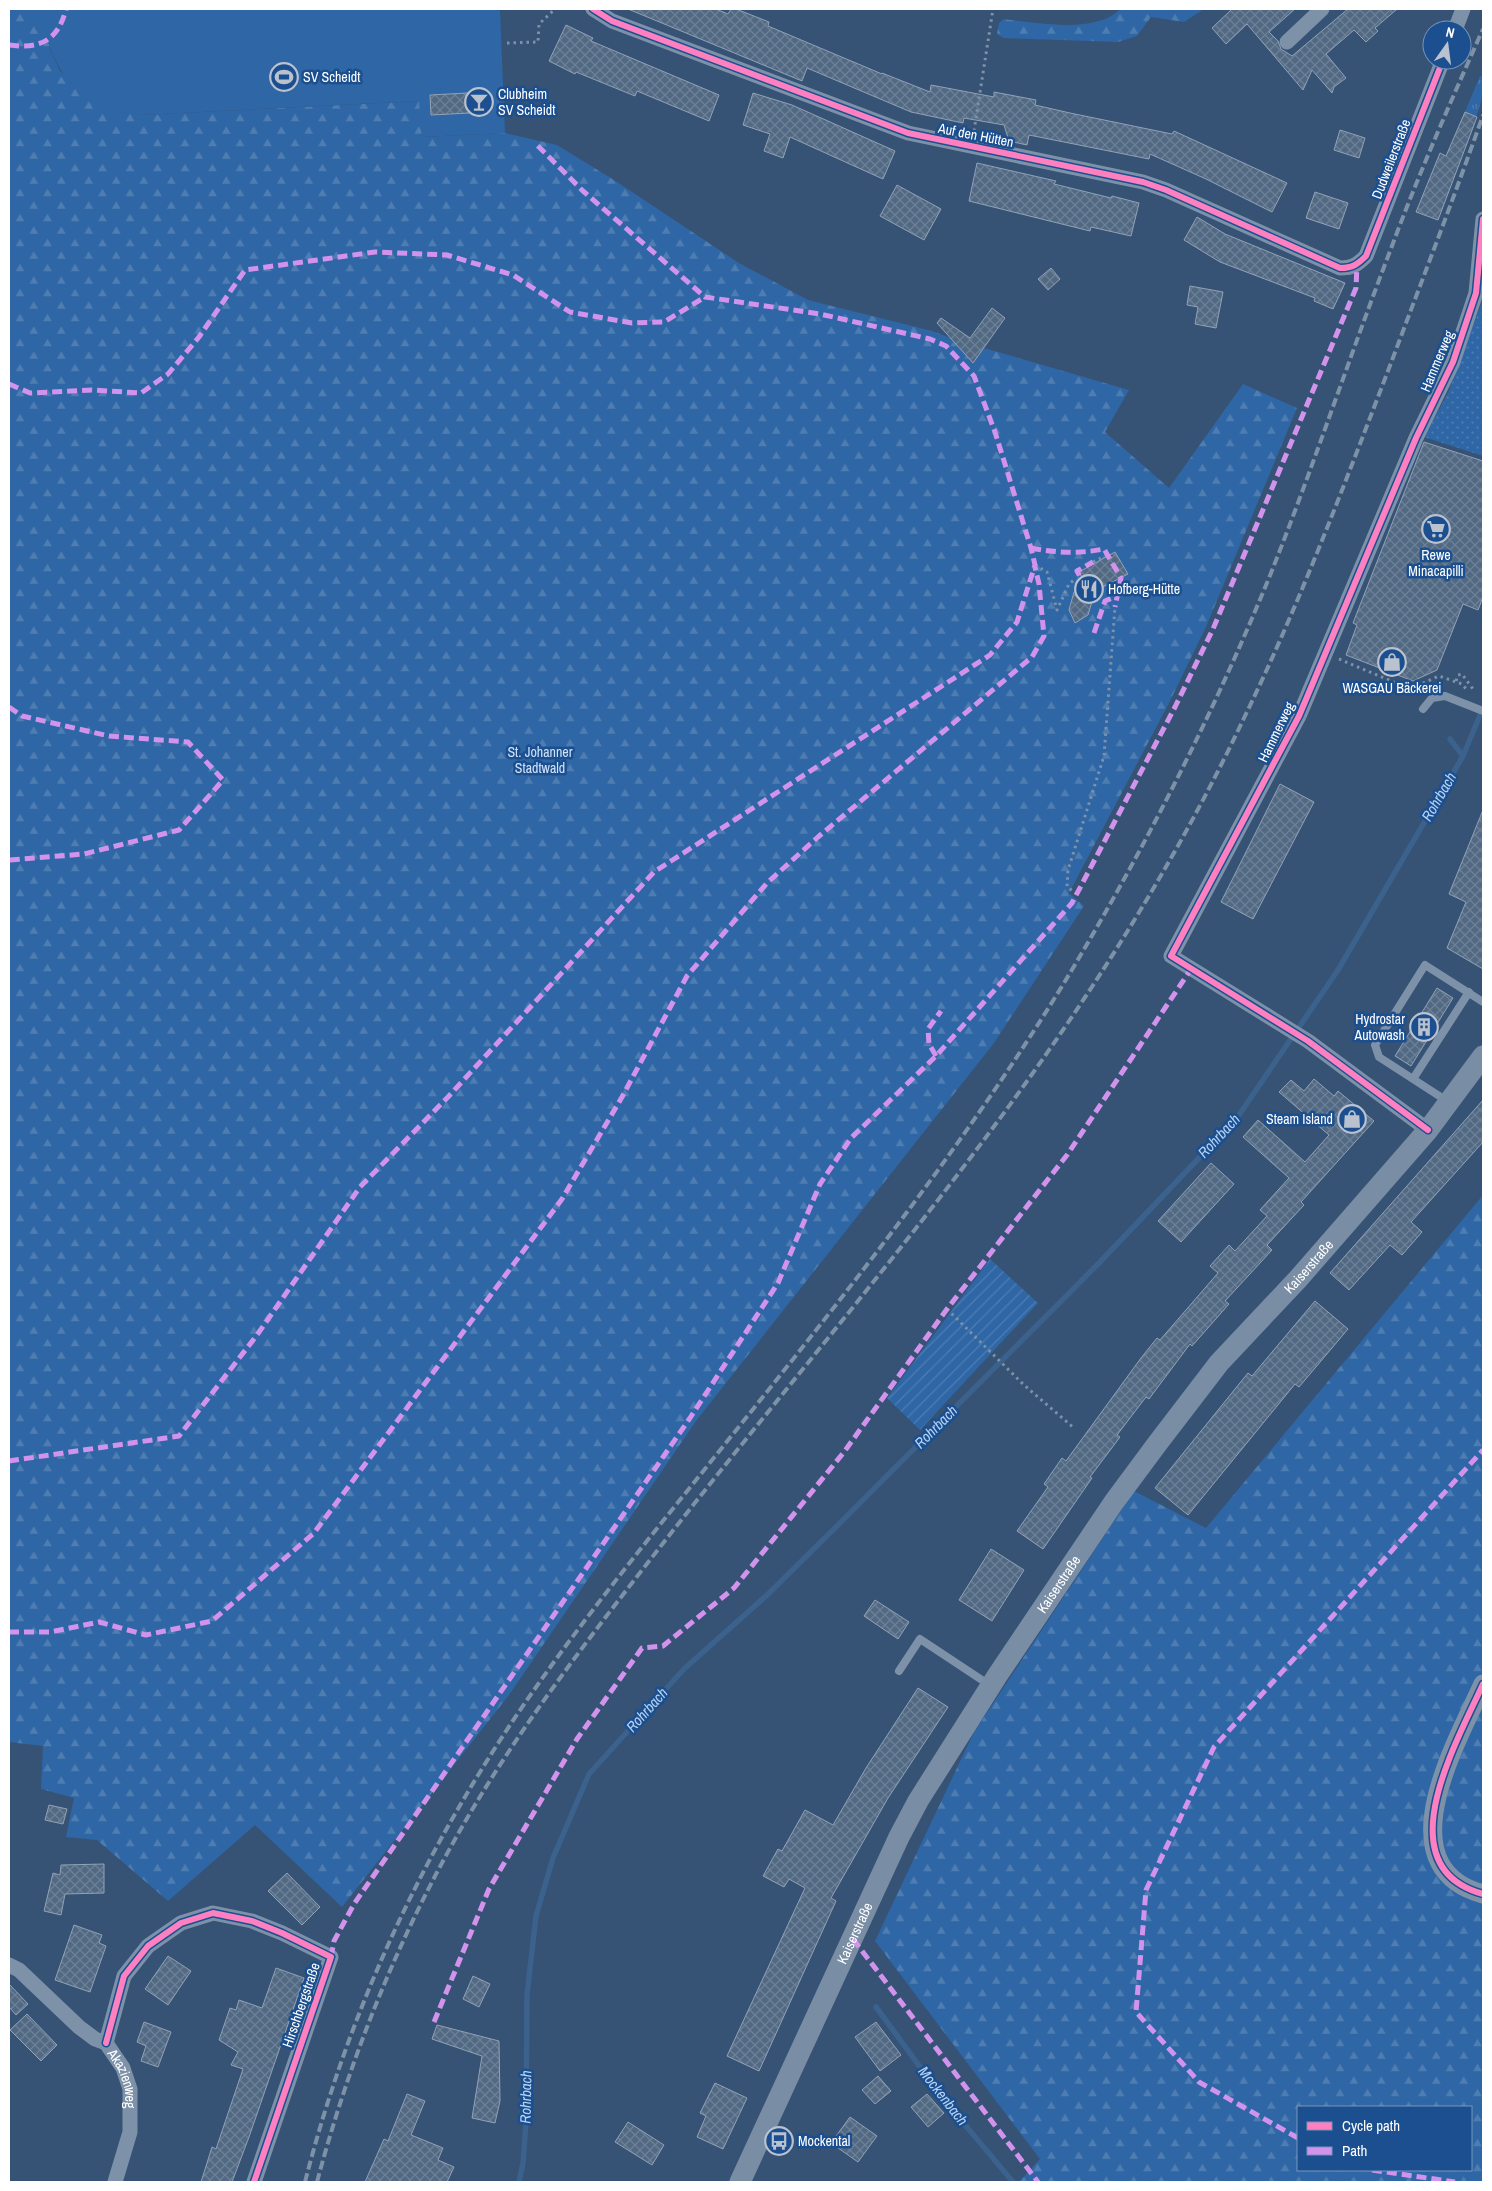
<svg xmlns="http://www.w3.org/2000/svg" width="1492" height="2191" viewBox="0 0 1492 2191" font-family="'Archivo Narrow',sans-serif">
  <defs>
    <pattern id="grass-tufts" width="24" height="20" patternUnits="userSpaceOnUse" patternTransform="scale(1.25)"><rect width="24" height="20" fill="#2f66a5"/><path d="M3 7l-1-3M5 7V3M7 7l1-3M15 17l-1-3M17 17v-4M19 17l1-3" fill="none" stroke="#4e7db2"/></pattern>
    <pattern id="forest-firs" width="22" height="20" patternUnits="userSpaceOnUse" patternTransform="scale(1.25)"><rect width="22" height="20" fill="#2f66a5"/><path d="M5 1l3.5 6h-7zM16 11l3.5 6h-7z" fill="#4e7db2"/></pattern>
    <pattern id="park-dots" width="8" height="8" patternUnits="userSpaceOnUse" patternTransform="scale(1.25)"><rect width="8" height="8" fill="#2f66a5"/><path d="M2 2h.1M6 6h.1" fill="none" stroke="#4e7db2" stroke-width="1.8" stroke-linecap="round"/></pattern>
    <pattern id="garden-furrows" width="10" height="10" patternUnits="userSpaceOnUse" patternTransform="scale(1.25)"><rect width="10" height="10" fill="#2f66a5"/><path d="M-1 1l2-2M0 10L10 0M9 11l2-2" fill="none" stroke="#4e7db2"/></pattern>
    <pattern id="building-cross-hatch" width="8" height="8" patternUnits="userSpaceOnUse" patternTransform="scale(1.25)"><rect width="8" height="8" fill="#526984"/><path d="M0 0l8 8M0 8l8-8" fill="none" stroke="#6c8096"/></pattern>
  </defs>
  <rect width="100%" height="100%" fill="#365274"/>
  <!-- grass -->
  <path fill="url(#grass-tufts)" d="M1480,76L1483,77V95L1472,130L1459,126Z"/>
  <!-- forest -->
  <path fill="url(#forest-firs)" fill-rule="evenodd" d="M9,9H42L50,49L60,71L108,109L142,115L420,101L422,137L505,133L557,145L614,180L739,263L808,300L932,331L951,338L973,362L984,348L1129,390L1105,432L1169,488L1243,384L1297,408L1206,627L1169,703L1069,893L1084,906L994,1043L696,1421L509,1695L342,1907L255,1825L168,1901L97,1840L66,1837L74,1798L41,1789L43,1746L9,1742Z
    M1120,9H1204L1184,22L1151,17L1137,36L1118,42L1003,38L997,34L999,23L1004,19C1035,23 1097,34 1120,9Z
    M1483,1195V2182H1019L1040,2159L875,1941L974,1732L1134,1491L1206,1528ZM1298,2107H1471V2170H1298Z"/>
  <!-- park -->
  <path fill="url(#park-dots)" d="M1483,299V456L1424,437L1448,393Z"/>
  <!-- garden -->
  <path fill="url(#garden-furrows)" d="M990,1259L1038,1303L920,1430L887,1398Z"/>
  <!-- pitch -->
  <path fill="#2f66a5" d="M42,9H500L505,133L422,137L419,101L142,115C131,114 118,113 108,109C66,93 45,52 42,9Z"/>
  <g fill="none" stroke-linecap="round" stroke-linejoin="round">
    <!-- stream -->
    <path stroke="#3b618d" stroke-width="5.5" d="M1450,739L1463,756
      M876,2007L945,2101L1013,2182
      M519,2182L523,2163L526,2122L527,1995L536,1916L553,1858L589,1774L684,1669L766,1596L833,1530L1100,1262L1237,1118L1338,970L1463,756L1483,708"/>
  </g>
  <!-- building -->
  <path fill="url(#building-cross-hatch)" stroke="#92a2b6" d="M628,9H716L728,14L731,9H736L769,22L768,26L882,74V73L930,92L931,85L994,97V92L1036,100L1035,105L1070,113L1172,134L1174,131L1287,183L1272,212L1206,179L1150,154L1149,159L1029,135L1027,145L1009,141L1004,125L964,118L963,123L911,112L807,68L802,81Z
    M1232,9H1295L1269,32L1278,41L1281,49L1292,56L1348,9H1397L1375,28L1378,31L1366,42L1354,30L1326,54L1346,78L1334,87L1332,93L1312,70L1303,90L1247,24L1226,44L1212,28Z
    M566,25L593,38L591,41L719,95L709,121L637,91L635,96L576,72L575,74L549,61Z
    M486,92L488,112L431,115L430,95Z
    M753,93L792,105L895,151L883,179L790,137L783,158L764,151L770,134L743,125Z
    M1465,112L1477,117L1438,220L1416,212L1440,153L1446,156Z
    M1340,130L1365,138L1359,158L1334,150Z
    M977,163L1056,181L1054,184L1111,198L1112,196L1139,203L1131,236L1091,227L1090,231L969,201Z
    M897,185L941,209L924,240L880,216Z
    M1315,192L1348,203L1339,229L1306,218Z
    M1197,217L1225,234L1345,283L1333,309L1314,301L1315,298L1220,262L1184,240Z
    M1051,268L1060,279L1048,290L1038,279Z
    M1190,286L1223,292L1216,328L1195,324L1198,307L1187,305Z
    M992,308L1005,318L973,363L937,323L941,318L970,338Z
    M1424,442L1483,461V597L1478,610L1463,604L1437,670L1413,681L1346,655L1357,625L1353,623Z
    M1115,552L1128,574L1095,591L1088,615L1075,623L1069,610L1074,592L1086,585L1079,572Z
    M1280,784L1314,802L1253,919L1221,902Z
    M1483,810V969L1447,948L1466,902L1449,894Z
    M1437,988L1453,998L1411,1066L1395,1056Z
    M1314,1079L1334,1096L1338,1091L1374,1121L1301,1202L1304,1205L1267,1245L1272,1250L1225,1301L1229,1304L1192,1346L1190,1344L1149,1399L1146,1397L1117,1435L1120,1437L1090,1477L1092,1478L1043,1549L1017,1531L1048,1487L1044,1484L1062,1458L1066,1461L1141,1358L1157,1338L1160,1340L1218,1273L1210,1266L1229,1245L1235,1251L1267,1216L1260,1210L1289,1178L1243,1137L1258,1120L1305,1162L1329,1135L1279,1092L1291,1080L1304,1091Z
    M1483,1100V1142L1411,1222L1422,1232L1402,1255L1390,1245L1349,1290L1330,1273Z
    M1211,1163L1234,1184L1181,1242L1158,1221Z
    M1315,1301L1348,1329L1299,1387L1295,1384L1188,1515L1155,1488L1248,1373L1252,1376Z
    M991,1549L1024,1570L992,1621L959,1600Z
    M875,1600L909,1622L898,1639L864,1616Z
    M918,1688L948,1707L888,1798L831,1898L836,1901L759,2071L727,2056L805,1888L789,1879L784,1887L763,1876L778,1849L782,1851L805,1810L833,1825L866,1768Z
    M49,1805L67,1809L63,1824L45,1820Z
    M104,1864V1893L65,1894L61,1915L44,1911L53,1873L60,1875L61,1865Z
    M287,1873L320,1907L302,1925L268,1891Z
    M74,1925L102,1935L99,1943L106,1946L90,1992L55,1980Z
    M168,1956L191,1971L168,2005L145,1989Z
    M276,1968L304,1978L249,2137L232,2182H201L212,2147L216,2149L243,2069L231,2065L238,2052L219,2040L230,2008L236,2010L239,2000L262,2008Z
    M473,1976L490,1984L479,2007L463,1999Z
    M9,1984L28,2004L16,2015L9,2007Z
    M27,2014L57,2045L41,2061L10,2030Z
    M144,2022L171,2032L158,2067L141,2061L146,2046L137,2042Z
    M876,2022L901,2055L880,2071L855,2037Z
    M437,2025L499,2041L500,2101L495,2123L472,2118L482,2056L432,2039Z
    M878,2076L891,2091L875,2104L862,2090Z
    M715,2083L747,2098L723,2149L697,2137L706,2116L700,2113Z
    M407,2094L425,2101L411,2135L443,2148L438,2160L454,2167L447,2182H365L384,2139L388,2141Z
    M927,2094L944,2113L928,2127L911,2107Z
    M850,2117L877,2136L858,2162L831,2143Z
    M628,2122L664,2145L652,2165L615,2142Z"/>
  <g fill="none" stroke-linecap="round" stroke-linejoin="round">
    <!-- path -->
    <path stroke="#7d92a8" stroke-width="3" stroke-dasharray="2.5 4" stroke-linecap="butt" d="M507,43L538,42L539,24L555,9
      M974,131L993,9
      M1093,562L1101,558
      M1035,565L1047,572L1057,610L1069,584L1074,580L1079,582
      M1339,659L1410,689L1439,676L1462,684L1467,690
      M1456,681L1458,675L1462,674L1473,689
      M1077,894L1067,887L1068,870L1104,756L1115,607
      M947,1309L1024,1385L1074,1428"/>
    <!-- service -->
    <path stroke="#7d92a8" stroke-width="8" d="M1423,709L1432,698L1445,696L1483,711
      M1413,1079L1469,992
      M1447,1101L1379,1057L1375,1045L1425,965L1483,1002
      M899,1671L920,1639L991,1686"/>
    <!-- minor -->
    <g stroke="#7d92a8" stroke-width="15">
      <path d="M593,9L612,21L908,133L1143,182L1166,190L1340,268C1353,268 1358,264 1366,256L1443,60"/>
      <path d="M1455,30L1463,9"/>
      <path d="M1287,42L1322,9"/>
      <path d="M1428,1130L1308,1041L1171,956L1299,716L1416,438L1453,362L1476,293L1483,219"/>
      <path id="s1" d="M9,1965L19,1970L79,2027L95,2039L106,2043L123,2068L130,2089V2132L115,2182"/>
      <path d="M106,2043L124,1976L148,1946L181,1923L213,1913L252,1921L282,1933L331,1957L254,2182"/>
    </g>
    <!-- tertiary -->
    <path stroke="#7d92a8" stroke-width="19" d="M1483,1684C1457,1742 1384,1867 1483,1894"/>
    <!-- secondary -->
    <path stroke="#798da4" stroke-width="21" id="s2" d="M740,2182L899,1837L918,1801L997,1676L1114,1502L1157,1444L1219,1363L1298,1279L1428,1130L1483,1056"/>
    <!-- rail -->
    <path stroke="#7e92a7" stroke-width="4" stroke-dasharray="9 4" stroke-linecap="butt" d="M305,2182C342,2037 401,1900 480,1772C551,1656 640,1550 725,1444C845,1295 964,1146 1064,983C1143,852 1213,715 1271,573C1314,465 1350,355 1392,246C1419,173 1451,101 1483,29
      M317,2182C350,2058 398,1938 462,1827C520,1726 592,1634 664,1542C787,1385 919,1233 1035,1070C1114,959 1186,841 1244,718C1300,603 1345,483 1391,363C1422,280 1454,198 1483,115"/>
    <!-- quiet -->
    <path stroke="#d193ec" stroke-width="5" stroke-dasharray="10 5" stroke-linecap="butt" d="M9,45C40,49 58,41 66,9
      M9,384L30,393L92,390L141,393L168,374L199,337L245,270L375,252L447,255L513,275L570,312L632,323L664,322L705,297
      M1031,548C1057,553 1078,554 1104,549L1121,578L1115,607
      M1079,582L1084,584L1077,571L1093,562
      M1094,633L1105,601L1117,596
      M9,707L22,716L109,736L188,742L223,780L179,830L84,854L9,860
      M936,1056L929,1044L928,1029L941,1011
      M9,1461L179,1436L257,1335L360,1187L448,1097L654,872L990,655L1017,622L1035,565L1031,548L995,432L974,376L946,346L930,339L820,314L705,297L583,191L537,145
      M9,1632H50L99,1622L146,1635L212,1621L314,1533L562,1199L622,1097L687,976L767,883L818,837L1032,657L1044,636L1039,584L1035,567
      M853,1939L1038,2182
      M331,1957L334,1941L354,1904L690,1418L778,1283L820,1184L851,1138L936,1056L1072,903L1175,707L1213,629L1356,288L1357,265
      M434,2022L489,1889L577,1739L642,1648L663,1646L734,1588L844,1452L947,1309L1067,1155L1191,969
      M1298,2138L1199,2082L1136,2012L1146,1890L1214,1747L1483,1450
      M1372,2170L1455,2182"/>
    <defs>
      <path id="cycleway" d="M593,9L612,21L908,133L1143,182L1166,190L1340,268C1353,268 1358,264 1366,256L1443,60
        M1428,1130L1308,1041L1171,956L1299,716L1416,438L1453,362L1476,293L1483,219
        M1483,1684C1457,1742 1384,1867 1483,1894
        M106,2043L124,1976L148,1946L181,1923L213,1913L252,1921L282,1933L331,1957L254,2182"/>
    </defs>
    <!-- cycleway casing -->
    <use href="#cycleway" stroke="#1b4f8f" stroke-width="9"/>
    <!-- cycleway -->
    <use href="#cycleway" stroke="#ff80c0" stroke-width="6"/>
  </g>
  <!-- icons -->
  <defs>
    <symbol id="stadium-ring" viewBox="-11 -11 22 22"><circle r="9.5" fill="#1b4f8f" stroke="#b9c2ce" stroke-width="1.5"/><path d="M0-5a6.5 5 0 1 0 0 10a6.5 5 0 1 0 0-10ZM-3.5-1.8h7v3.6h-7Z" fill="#b9c2ce"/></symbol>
    <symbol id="bar-ring" viewBox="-11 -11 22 22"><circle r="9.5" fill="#1b4f8f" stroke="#b9c2ce" stroke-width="1.5"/><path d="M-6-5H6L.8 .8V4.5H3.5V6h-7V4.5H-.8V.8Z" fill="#b9c2ce"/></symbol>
    <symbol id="supermarket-ring" viewBox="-11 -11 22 22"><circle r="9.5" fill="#1b4f8f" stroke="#b9c2ce" stroke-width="1.5"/><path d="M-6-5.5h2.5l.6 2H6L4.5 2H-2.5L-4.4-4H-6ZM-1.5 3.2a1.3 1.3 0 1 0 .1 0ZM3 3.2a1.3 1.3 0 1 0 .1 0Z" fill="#b9c2ce"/></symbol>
    <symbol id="restaurant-ring" viewBox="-11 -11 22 22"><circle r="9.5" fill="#1b4f8f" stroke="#b9c2ce" stroke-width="1.5"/><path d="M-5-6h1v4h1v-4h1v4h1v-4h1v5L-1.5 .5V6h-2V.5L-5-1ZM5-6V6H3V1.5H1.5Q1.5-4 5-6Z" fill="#b9c2ce"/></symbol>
    <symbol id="shop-ring" viewBox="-11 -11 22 22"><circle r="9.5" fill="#1b4f8f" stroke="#b9c2ce" stroke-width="1.5"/><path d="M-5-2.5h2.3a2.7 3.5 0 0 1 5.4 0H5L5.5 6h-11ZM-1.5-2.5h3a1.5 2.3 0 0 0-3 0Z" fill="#b9c2ce"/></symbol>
    <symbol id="building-ring" viewBox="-11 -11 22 22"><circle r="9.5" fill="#1b4f8f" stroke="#b9c2ce" stroke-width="1.5"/><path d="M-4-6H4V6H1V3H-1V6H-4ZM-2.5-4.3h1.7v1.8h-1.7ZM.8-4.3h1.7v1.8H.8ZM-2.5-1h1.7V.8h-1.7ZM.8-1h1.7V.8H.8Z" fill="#b9c2ce"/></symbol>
    <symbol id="bus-ring" viewBox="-11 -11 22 22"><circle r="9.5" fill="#1b4f8f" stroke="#b9c2ce" stroke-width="1.5"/><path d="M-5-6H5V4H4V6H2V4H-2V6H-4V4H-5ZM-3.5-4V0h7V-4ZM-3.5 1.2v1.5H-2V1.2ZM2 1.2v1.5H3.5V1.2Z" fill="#b9c2ce"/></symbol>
  </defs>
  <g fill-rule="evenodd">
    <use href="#stadium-ring" x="268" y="61" width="32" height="32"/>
    <use href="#bar-ring" x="463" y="86" width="32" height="32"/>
    <use href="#supermarket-ring" x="1420" y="513" width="32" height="32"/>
    <use href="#restaurant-ring" x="1073" y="573" width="32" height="32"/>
    <use href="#shop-ring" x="1376" y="646" width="32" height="32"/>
    <use href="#building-ring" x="1408" y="1011" width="32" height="32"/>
    <use href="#shop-ring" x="1336" y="1103" width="32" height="32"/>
    <use href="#bus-ring" x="763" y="2125" width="32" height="32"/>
  </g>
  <g text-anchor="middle" stroke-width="5" stroke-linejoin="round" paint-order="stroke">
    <!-- poi labels -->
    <g font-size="14" fill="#fff" stroke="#1b4f8f" text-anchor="start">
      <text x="303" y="82">SV Scheidt</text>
      <text x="498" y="99">Clubheim<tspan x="498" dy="16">SV Scheidt</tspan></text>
      <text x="1436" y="560" text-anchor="middle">Rewe<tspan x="1436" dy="16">Minacapilli</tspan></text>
      <text x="1108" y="594">Hofberg-Hütte</text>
      <text x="1392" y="693" text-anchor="middle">WASGAU Bäckerei</text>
      <text x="1405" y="1024" text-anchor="end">Hydrostar<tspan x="1405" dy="16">Autowash</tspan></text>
      <text x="1333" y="1124" text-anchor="end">Steam Island</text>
      <text x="798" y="2146">Mockental</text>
    </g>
    <!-- street labels -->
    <g font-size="14" fill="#fff" stroke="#1b4f8f">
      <text transform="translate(976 135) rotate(11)" y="5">Auf den Hütten</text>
      <text transform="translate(1391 159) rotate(-69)" y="5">Dudweilerstraße</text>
      <text transform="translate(1437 361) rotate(-67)" y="5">Hammerweg</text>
      <text transform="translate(1276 732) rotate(-64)" y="5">Hammerweg</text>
      <text dy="5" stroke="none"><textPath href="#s2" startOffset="1084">Kaiserstraße</textPath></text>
      <text dy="5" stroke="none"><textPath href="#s2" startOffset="679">Kaiserstraße</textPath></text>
      <text dy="5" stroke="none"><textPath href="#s2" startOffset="274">Kaiserstraße</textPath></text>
      <text transform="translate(301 2005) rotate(-71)" y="5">Hirschbergstraße</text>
      <text dy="5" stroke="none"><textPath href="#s1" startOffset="166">Akazienweg</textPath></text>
    </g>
    <!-- park labels -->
    <g font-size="14" fill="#cfe3fa" stroke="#1b4f8f">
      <text x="540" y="757">St. Johanner<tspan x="540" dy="16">Stadtwald</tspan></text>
    </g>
    <!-- water labels -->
    <g font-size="15" font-style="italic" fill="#b5d3f5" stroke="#1b4f8f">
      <text transform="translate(1439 797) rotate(-60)" y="5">Rohrbach</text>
      <text transform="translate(1219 1136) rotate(-47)" y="5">Rohrbach</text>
      <text transform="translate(936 1427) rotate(-45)" y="5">Rohrbach</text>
      <text transform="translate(647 1710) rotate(-48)" y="5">Rohrbach</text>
      <text transform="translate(943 2096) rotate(52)" y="5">Mockenbach</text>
      <text transform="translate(526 2097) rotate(-89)" y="5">Rohrbach</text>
    </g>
  </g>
  <!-- border -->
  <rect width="1492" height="2191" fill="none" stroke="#ffffff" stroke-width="20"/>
  <!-- legend -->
  <rect x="1297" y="2106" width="175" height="65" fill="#1b4f8f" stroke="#7695bc"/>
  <rect x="1307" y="2122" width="25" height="8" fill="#ff80c0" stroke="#7695bc"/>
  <text x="1342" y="2131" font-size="15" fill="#ffffff">Cycle path</text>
  <rect x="1307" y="2147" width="25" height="8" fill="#d193ec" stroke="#7695bc"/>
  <text x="1342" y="2156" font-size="15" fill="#ffffff">Path</text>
  <!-- north arrow -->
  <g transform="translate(1447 45) rotate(14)"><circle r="24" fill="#1b4f8f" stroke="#7695bc"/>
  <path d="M0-4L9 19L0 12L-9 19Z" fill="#b9c2ce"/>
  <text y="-8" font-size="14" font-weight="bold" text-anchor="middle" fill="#ffffff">N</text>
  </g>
</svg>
